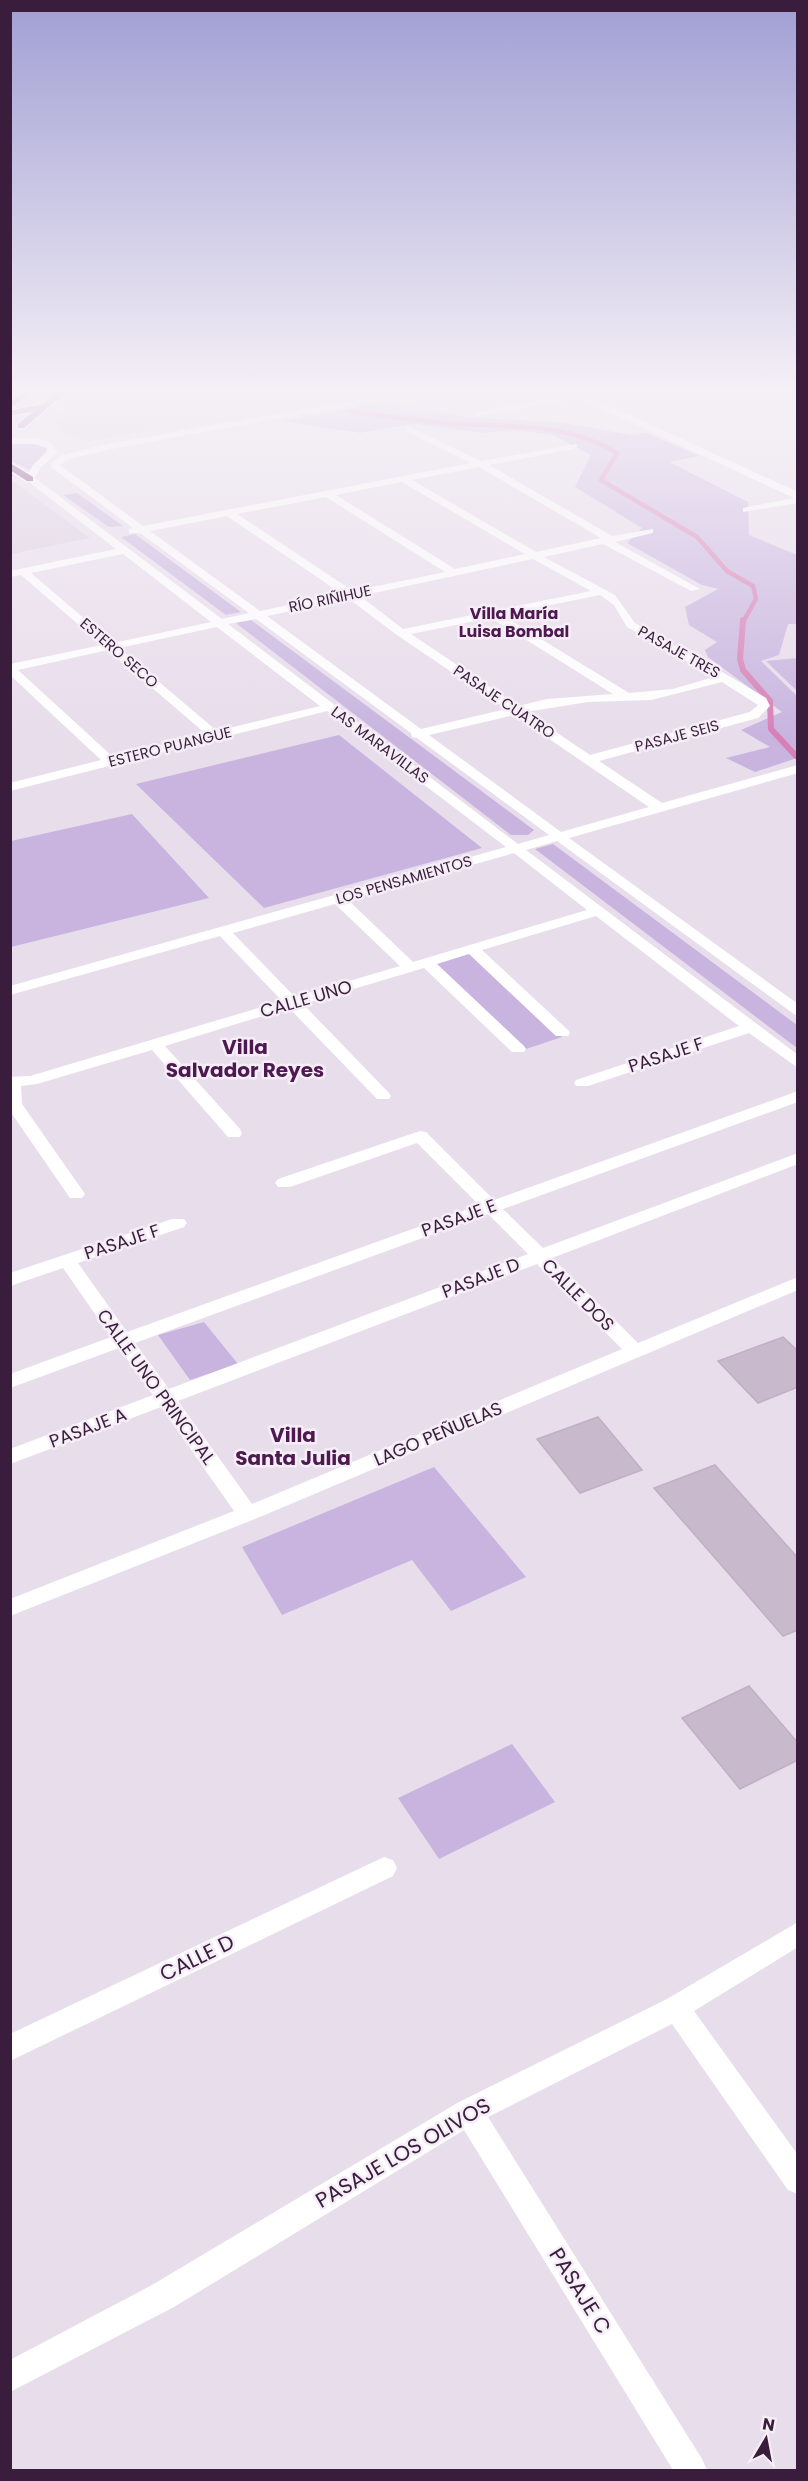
<svg xmlns="http://www.w3.org/2000/svg" width="808" height="2481" viewBox="0 0 808 2481" font-family="Poppins,sans-serif">
  <rect width="100%" height="100%" fill="#e8ddeb"/>
  <!-- built -->
  <path fill="#dbcedf" d="M82,392H291L319,405L162,432L158,430L88,441L64,433L56,423L58,416Z
    M11,480L90,538L11,554Z"/>
  <!-- green -->
  <path fill="#c8b4df" d="M391,401L464,417L559,422L632,435L647,433L699,456L669,462L748,502L749,535L797,555V624H788L779,655L761,661L797,696V758L755,772L726,758L770,747L741,730L782,712L708,657L705,650L717,642L689,625L685,607L718,589L702,585L627,543L642,528L575,487L591,455L553,435L514,430L482,433L412,424L360,433L283,421Z
    M11,442L32,443L48,449L30,470L11,461Z
    M77,493L123,526L109,527L63,495Z
    M135,534L241,612L226,615L121,537Z
    M251,620L534,830L528,835H511L236,623Z
    M797,658H798L797,691L766,661Z
    M339,735L482,848L264,908L136,784Z
    M132,814L209,898L11,947V841Z
    M553,844L797,1025V1048L535,849Z
    M470,952L562,1037L526,1049L432,964Z
    M204,1322L238,1364L190,1380L158,1335Z
    M434,1467L526,1577L451,1611L412,1560L282,1615L242,1547Z
    M512,1744L555,1802L439,1859L398,1798Z"/>
  <g fill="none" stroke-linecap="round" stroke-linejoin="round">
    <!-- stream-far1 -->
    <path stroke="#d77fb6" stroke-width="4.5" d="M347,411C379,415 411,420 443,423C503,428 564,420 617,453L601,480L697,537L727,571L753,586L756,599L743,622"/>
    <!-- stream -->
    <path stroke="#d77fb6" stroke-width="6" d="M743,620L740,659L743,670L770,701L771,729L796,756"/>
  </g>
  <!-- building -->
  <path fill="#c8b9cc" stroke="#c1afc5" stroke-width="1.5" d="M783,1337L798,1351V1387L758,1403L718,1361Z
    M598,1417L642,1470L580,1493L537,1439Z
    M715,1465L798,1558V1630L783,1636L654,1488Z
    M749,1686L798,1743V1760L740,1789L682,1718Z"/>
  <g fill="none" stroke-linecap="round" stroke-linejoin="round">
    <defs>
      <path id="major" d="M57,392H66L24,428H18V424L34,411L10,416V411L43,404Z"/>
      <path id="highway" d="M24,392H33L10,408V402Z
        M10,463L33,477V481H27L10,470Z"/>
    </defs>
    <!-- major casing -->
    <use href="#major" stroke="#fff" stroke-width="3"/>
    <!-- highway casing -->
    <use href="#highway" stroke="#fff" stroke-width="3"/>
    <!-- minor -->
    <path fill="#fff" fill-rule="evenodd" d="M405,392H423L112,449L68,459L60,465L143,526L471,463L407,432V428L410,427L481,461L576,444L578,446L573,449L489,465L612,536L653,529V533L615,542L700,589L691,591L603,544L544,557L615,595L635,623L729,676L766,698L770,706L758,718L599,761L662,803L798,765V773L569,838L798,1004V1017L557,841L526,850L798,1055V1068L749,1033L588,1086H576L574,1083L576,1080L739,1026L596,916L482,950L568,1030L570,1033L568,1036H556L469,954L437,964L524,1046L526,1049L524,1052H512L424,968L303,1004L389,1093L391,1096L389,1099H377L289,1008L165,1046L240,1129L242,1133L240,1137H228L152,1050L37,1084L21,1086L22,1104L85,1194L82,1198H70L10,1111V1077L30,1076L282,1001L220,936L10,995V986L506,847L327,711L10,791V783L101,760L10,675V664L102,645L21,575L10,577V571L116,549L25,479L33,465L47,452V448L36,444H10V438H37L54,445L57,453L40,468L35,478L222,619L249,613L140,533H129V529L133,528L51,467V463L62,455L112,443ZM479,467L601,538L536,552L412,480ZM402,482L525,554L455,569L336,495ZM326,497L445,572L353,591L237,514ZM227,516L342,594L260,611L150,531ZM123,554L211,622L113,643L31,573ZM533,559L591,591L403,629L360,596ZM600,595L614,605L627,627L714,677L673,689L629,693L502,615ZM349,599L397,635L506,709L421,729L267,616ZM491,618L613,694L547,699L518,706L411,634ZM256,619L411,733L412,737L417,738L549,835L518,844L228,624ZM217,627L320,706L217,731L119,648ZM108,650L206,734L113,757L18,670ZM722,682L758,705L750,712L590,755L526,712L588,702L651,700ZM514,715L649,807L561,832L429,735ZM514,853L587,910L413,962L348,900ZM335,904L400,966L295,997L233,933Z
      M569,392H580L798,492V503L743,512V508L794,498L578,398L478,416L474,413L570,394Z
      M798,1091V1102L503,1209L543,1248L798,1153V1164L552,1258L638,1343L798,1277V1290L255,1519L10,1616V1599L234,1511L161,1407L10,1464V1449L153,1395L119,1348L10,1388V1374L111,1337L63,1268L10,1286V1273L172,1219H184L187,1223L184,1227L78,1263L127,1332L479,1205L417,1143L290,1187H278L275,1183L278,1179L420,1131L426,1132L494,1200ZM488,1214L528,1254L169,1389L135,1343ZM537,1264L622,1349L252,1504L178,1401Z
      M384,1857L393,1860L397,1868L393,1876L10,2061V2034Z
      M798,1922V1947L694,2011L798,2155V2194L788,2190L672,2024L488,2117L702,2459L707,2470H673L464,2130L174,2307L10,2392V2360L152,2285L459,2102L667,1999Z"/>
    <!-- major -->
    <use href="#major" fill="#a25da5" fill-rule="evenodd"/>
    <!-- highway -->
    <use href="#highway" fill="#6b276a" fill-rule="evenodd"/>
  </g>
  <!-- sky -->
  <linearGradient id="sky" x2="0" y2="1"><stop stop-color="#a19fd4"/><stop offset="0.53" stop-color="#f5f0f6"/><stop offset="1" stop-color="#f5f0f6" stop-opacity="0"/></linearGradient>
  <rect width="808" height="739" fill="url(#sky)"/>
  <g text-anchor="middle" stroke-width="5" stroke-linejoin="round" paint-order="stroke">
    <!-- far-street labels -->
    <g font-size="15" fill="#3a1d3c" stroke="#f5eef7">
      <text transform="translate(330 599) rotate(-12)" y="5">RÍO RIÑIHUE</text>
      <text transform="translate(679 652) rotate(29)" y="5">PASAJE TRES</text>
      <text transform="translate(119 653) rotate(41)" y="5">ESTERO SECO</text>
      <text transform="translate(504 702) rotate(34)" y="5">PASAJE CUATRO</text>
      <text transform="translate(677 736) rotate(-15)" y="5">PASAJE SEIS</text>
      <text transform="translate(380 745) rotate(37)" y="5">LAS MARAVILLAS</text>
      <text transform="translate(170 747) rotate(-14)" y="5">ESTERO PUANGUE</text>
      <text transform="translate(404 880) rotate(-16)" y="5">LOS PENSAMIENTOS</text>
    </g>
    <!-- far-neighbourhood labels -->
    <g font-size="16" font-weight="bold" fill="#4e1850" stroke="#f5eef7">
      <text x="514" y="619">Villa María<tspan x="514" dy="18">Luisa Bombal</tspan></text>
    </g>
    <!-- street labels -->
    <g font-size="18" fill="#3a1d3c" stroke="#f5eef7">
      <text transform="translate(306 999) rotate(-16)" y="6">CALLE UNO</text>
      <text transform="translate(666 1055) rotate(-18)" y="6">PASAJE F</text>
      <text transform="translate(459 1218) rotate(-20)" y="6">PASAJE E</text>
      <text transform="translate(122 1242) rotate(-18)" y="6">PASAJE F</text>
      <text transform="translate(481 1278) rotate(-21)" y="6">PASAJE D</text>
      <text transform="translate(578 1295) rotate(45)" y="6">CALLE DOS</text>
      <text transform="translate(156 1387) rotate(54)" y="6">CALLE UNO PRINCIPAL</text>
      <text transform="translate(88 1428) rotate(-21)" y="6">PASAJE A</text>
      <text transform="translate(438 1434) rotate(-23)" y="6">LAGO PEÑUELAS</text>
    </g>
    <!-- neighbourhood labels -->
    <g font-size="20" font-weight="bold" fill="#4e1850" stroke="#f5eef7">
      <text x="245" y="1054">Villa<tspan x="245" dy="23">Salvador Reyes</tspan></text>
      <text x="293" y="1442">Villa<tspan x="293" dy="23">Santa Julia</tspan></text>
    </g>
    <!-- near-street labels -->
    <g font-size="21" fill="#3a1d3c" stroke="#f5eef7">
      <text transform="translate(197 1958) rotate(-26)" y="7">CALLE D</text>
      <text transform="translate(403 2153) rotate(-30)" y="7">PASAJE LOS OLIVOS</text>
      <text transform="translate(580 2291) rotate(58)" y="7">PASAJE C</text>
    </g>
  </g>
  <!-- border -->
  <rect width="808" height="2481" fill="none" stroke="#3a1d3c" stroke-width="24"/>
  <!-- north arrow -->
  <g transform="translate(766 2439) rotate(10)" stroke="#f5eef7" stroke-width="4.5" paint-order="stroke">
  <path d="M0-4.5L10 22L0 15L-10 22Z" fill="#3a1d3c"/>
  <text y="-9" font-size="16" font-weight="bold" text-anchor="middle" fill="#3a1d3c">N</text>
  </g>
</svg>
